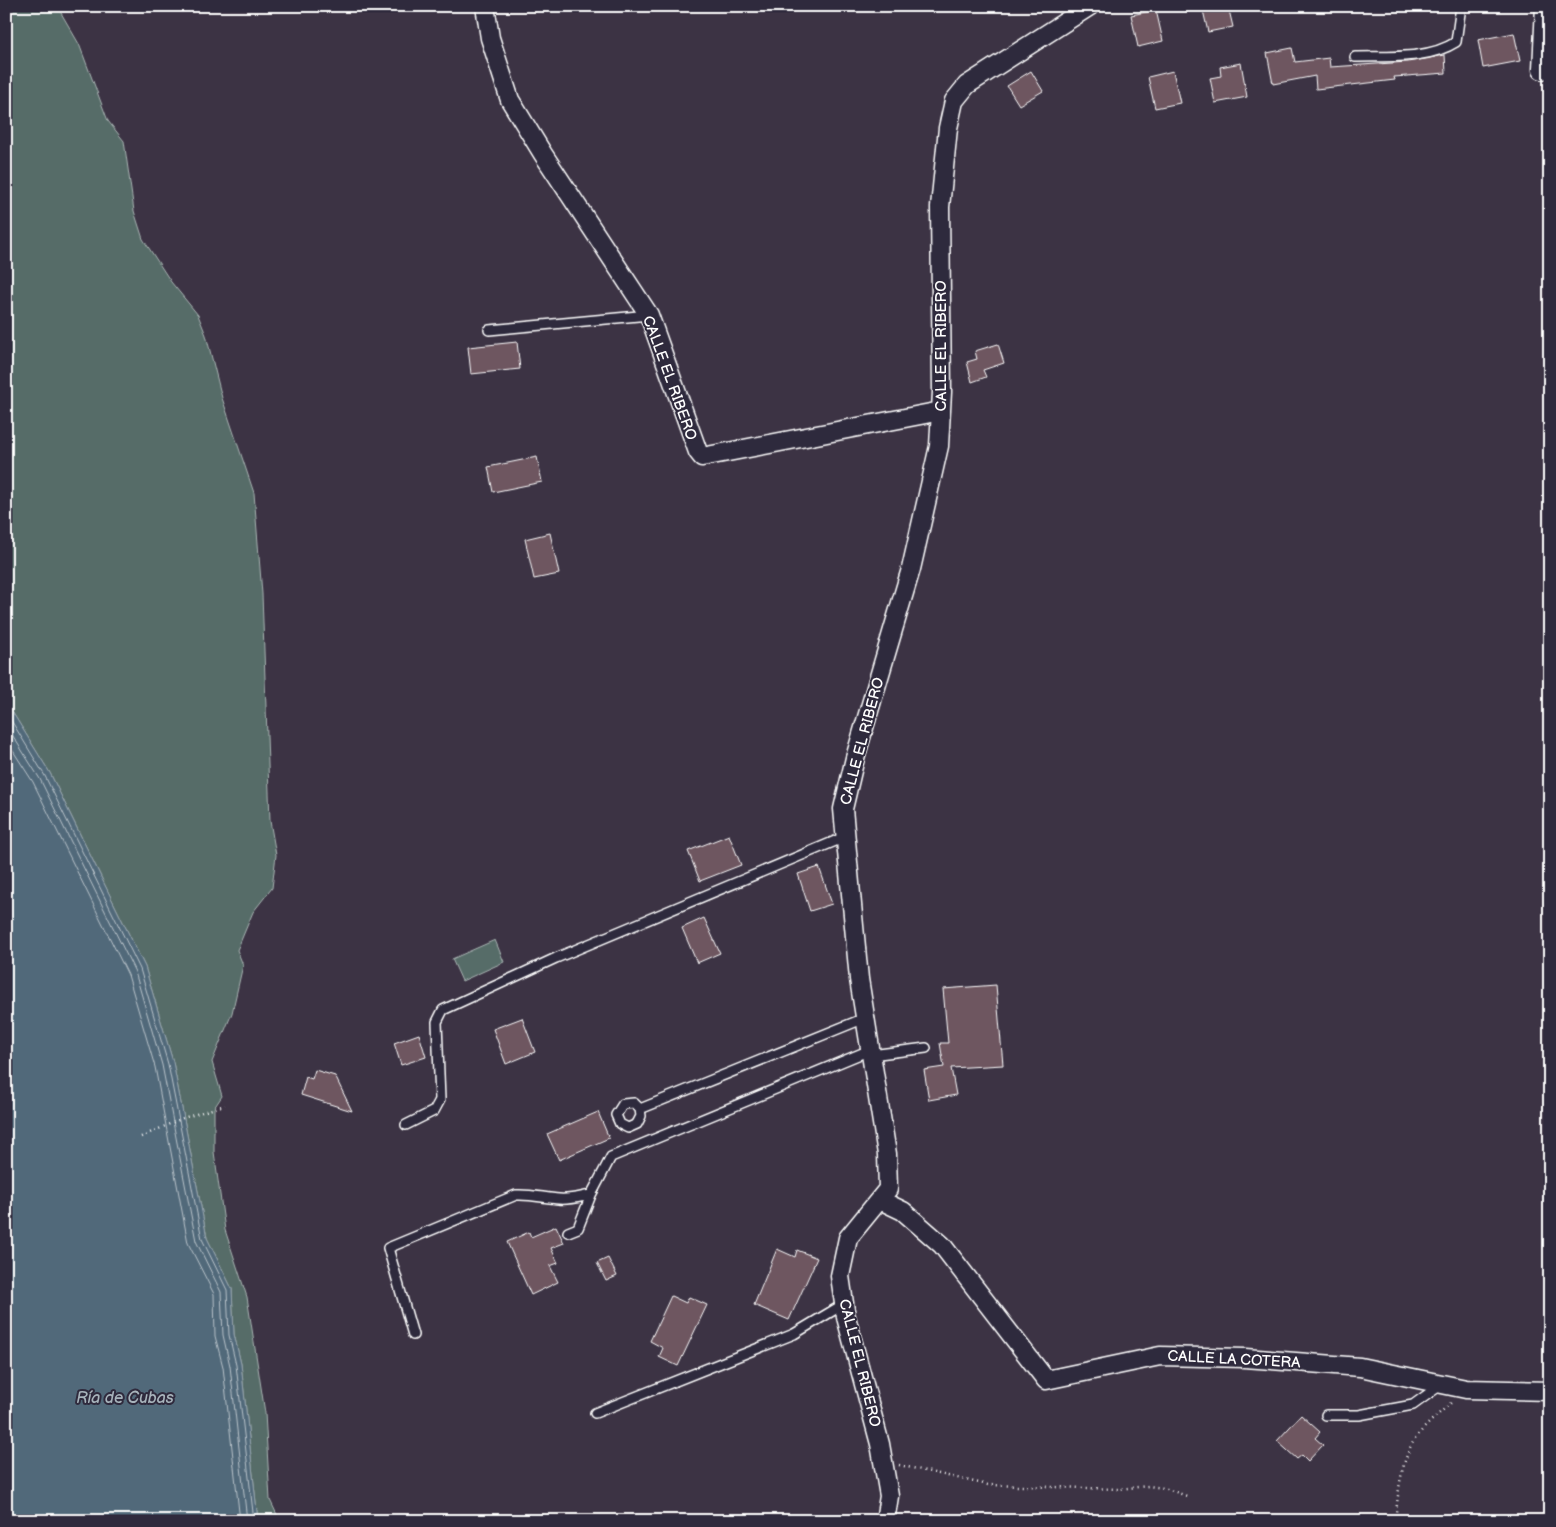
<svg xmlns="http://www.w3.org/2000/svg" width="1556" height="1527" viewBox="0 0 1556 1527" font-family="'Balsamiq Sans',sans-serif">
  <rect width="100%" height="100%" fill="#3c3344"/>
  <filter id="ink" filterUnits="userSpaceOnUse"><feTurbulence type="fractalNoise" baseFrequency=".02" numOctaves="2"/><feDisplacementMap in="SourceGraphic" scale="10" xChannelSelector="R" yChannelSelector="G"/><feConvolveMatrix kernelMatrix="1 2 1 2 8 2 1 2 1" color-interpolation-filters="sRGB"/></filter>
  <g filter="url(#ink)">
    <!-- green -->
    <path fill="#566c68" stroke="#aab6b4" d="M6,6H57L79,44L108,121L124,141L134,211L143,239L171,282L198,315L206,335L222,398L254,493L262,594L270,821L276,855L272,888L253,912L237,950L243,965L232,1013L212,1062L222,1096L214,1108V1152L225,1230L247,1297L265,1413L270,1500L280,1521H258L241,1364L234,1334L232,1289L207,1238L173,1062L145,967L50,773L6,702V681L12,679L6,672Z
      M495,940L504,962L462,981L452,959Z"/>
    <!-- water -->
    <path fill="#51697a" stroke="#97a5af" d="M6,702L50,773L145,967L173,1062L207,1238L232,1289L234,1334L241,1364L258,1521H6Z"/>
    <g fill="none" stroke-linecap="round" stroke-linejoin="round">
      <!-- shore -->
      <path stroke="#b9c3ca" stroke-width="1" d="M6,712L45,776L140,969L168,1064L202,1239L227,1290L229,1335L236,1365L254,1521
        M6,725L40,779L135,972L162,1065L196,1241L221,1292L223,1335L230,1366L247,1521
        M6,740L33,782L128,975L155,1067L188,1243L214,1294L215,1336L223,1367L240,1521"/>
      <!-- stream -->
      <path stroke="#97a5af" stroke-width="4.5" d="M1547,871L1550,859"/>
    </g>
    <!-- building -->
    <path fill="#6e5661" stroke="#fff" d="M1202,6H1228L1233,27L1208,32Z
      M1156,10L1163,41L1138,47L1131,15Z
      M1514,33L1520,61L1483,68L1478,40Z
      M1292,48L1295,62L1329,58L1330,67L1408,62L1445,55L1446,73L1394,77L1395,80L1316,89L1315,76L1273,84L1267,53Z
      M1241,63L1247,97L1215,103L1210,78L1221,76L1220,67Z
      M1031,71L1043,91L1019,105L1007,86Z
      M1173,71L1180,103L1155,108L1148,77Z
      M517,342L520,369L471,374L468,347Z
      M998,344L1004,363L983,370L986,377L972,382L967,362L977,359L975,351Z
      M537,457L542,482L493,492L488,467Z
      M550,533L559,574L534,579L525,539Z
      M729,835L741,865L700,881L688,851Z
      M819,867L832,904L810,911L798,874Z
      M704,918L720,953L697,963L682,928Z
      M996,985L1003,1065L951,1068L956,1095L929,1100L924,1070L944,1067L940,1043H948L943,989Z
      M522,1018L535,1052L506,1064L493,1029Z
      M419,1034L426,1057L401,1065L394,1043Z
      M315,1070L335,1076L352,1111L301,1095L306,1077L312,1079Z
      M598,1112L609,1138L559,1160L547,1134Z
      M556,1226L564,1243L551,1248L558,1263L550,1266L558,1282L531,1295L507,1242L529,1232L531,1237Z
      M777,1249L795,1257L797,1250L817,1258L789,1320L754,1305Z
      M608,1258L617,1276L606,1281L597,1263Z
      M671,1296L686,1303L689,1297L707,1305L678,1366L659,1357L663,1348L650,1341Z
      M1301,1415L1320,1432L1315,1438L1323,1445L1308,1461L1302,1455L1297,1459L1277,1441Z"/>
    <g fill="none" stroke-linecap="round" stroke-linejoin="round">
      <defs>
        <path id="lane" d="M1355,57C1388,56 1428,60 1456,42L1461,6
          M489,330L649,315
          M871,1055L926,1048
          M640,1109L641,1116L637,1124L628,1128L620,1124L616,1115L623,1104L634,1103L640,1109L865,1018
          M406,1125L434,1111L440,1100L437,1022L443,1010L556,958L845,837
          M591,1195L611,1157L870,1050
          M413,1335L388,1248L516,1195C531,1194 544,1198 559,1199C570,1200 580,1197 591,1195L578,1228L568,1232
          M595,1413L794,1334L844,1304
          M1326,1415H1359L1413,1405L1442,1384"/>
        <path id="street" d="M485,6L490,38L510,100L543,154L649,315L698,452L702,457L941,411
          M1542,70L1545,6
          M880,1200L903,1211L942,1245L1046,1380L1160,1356L1245,1358L1360,1367L1466,1389L1550,1391
          M885,1521L889,1496L880,1444L846,1317L840,1276L848,1238L888,1189L887,1154L859,979L843,809L855,758L911,569L939,446L942,392L940,207L948,128L954,101L967,85L1090,6"/>
      </defs>
      <!-- lane casing -->
      <use href="#lane" stroke="#fff" stroke-width="12"/>
      <!-- street casing -->
      <use href="#street" stroke="#fff" stroke-width="21"/>
      <!-- path -->
      <path stroke="#fff" stroke-width="2.5" stroke-dasharray="1 4" stroke-linecap="butt" d="M141,1137L183,1118L225,1105
        M899,1465L988,1485L1119,1489L1148,1486L1164,1488L1187,1496
        M1395,1521C1398,1497 1400,1466 1412,1444C1421,1428 1438,1415 1452,1402"/>
      <!-- lane -->
      <use href="#lane" stroke="#2f2a3d" stroke-width="9"/>
      <!-- street -->
      <use href="#street" stroke="#2f2a3d" stroke-width="18"/>
    </g>
  </g>
  <g text-anchor="middle" stroke-width="4" stroke-linejoin="round" paint-order="stroke">
    <!-- street labels -->
    <g font-size="15" fill="#fff" stroke="#2f2a3d">
      <text transform="translate(941 346) rotate(-90)" y="5">CALLE EL RIBERO</text>
      <text transform="translate(670 378) rotate(70)" y="5">CALLE EL RIBERO</text>
      <text transform="translate(862 741) rotate(-75)" y="5">CALLE EL RIBERO</text>
      <text transform="translate(1234 1359) rotate(3)" y="5">CALLE LA COTERA</text>
      <text transform="translate(860 1363) rotate(76)" y="5">CALLE EL RIBERO</text>
    </g>
    <!-- water labels -->
    <g font-size="16" font-style="italic" fill="#a8b4bc" stroke="#2f2a3d">
      <text x="125" y="1403">Ría de Cubas</text>
    </g>
  </g>
  <!-- margin -->
  <rect width="1556" height="1527" fill="none" stroke="#2f2a3d" stroke-width="25"/>
  <rect x="12" y="12" width="1531" height="1502" fill="none" stroke="#fff" stroke-width="2" filter="url(#ink)"/>
</svg>
